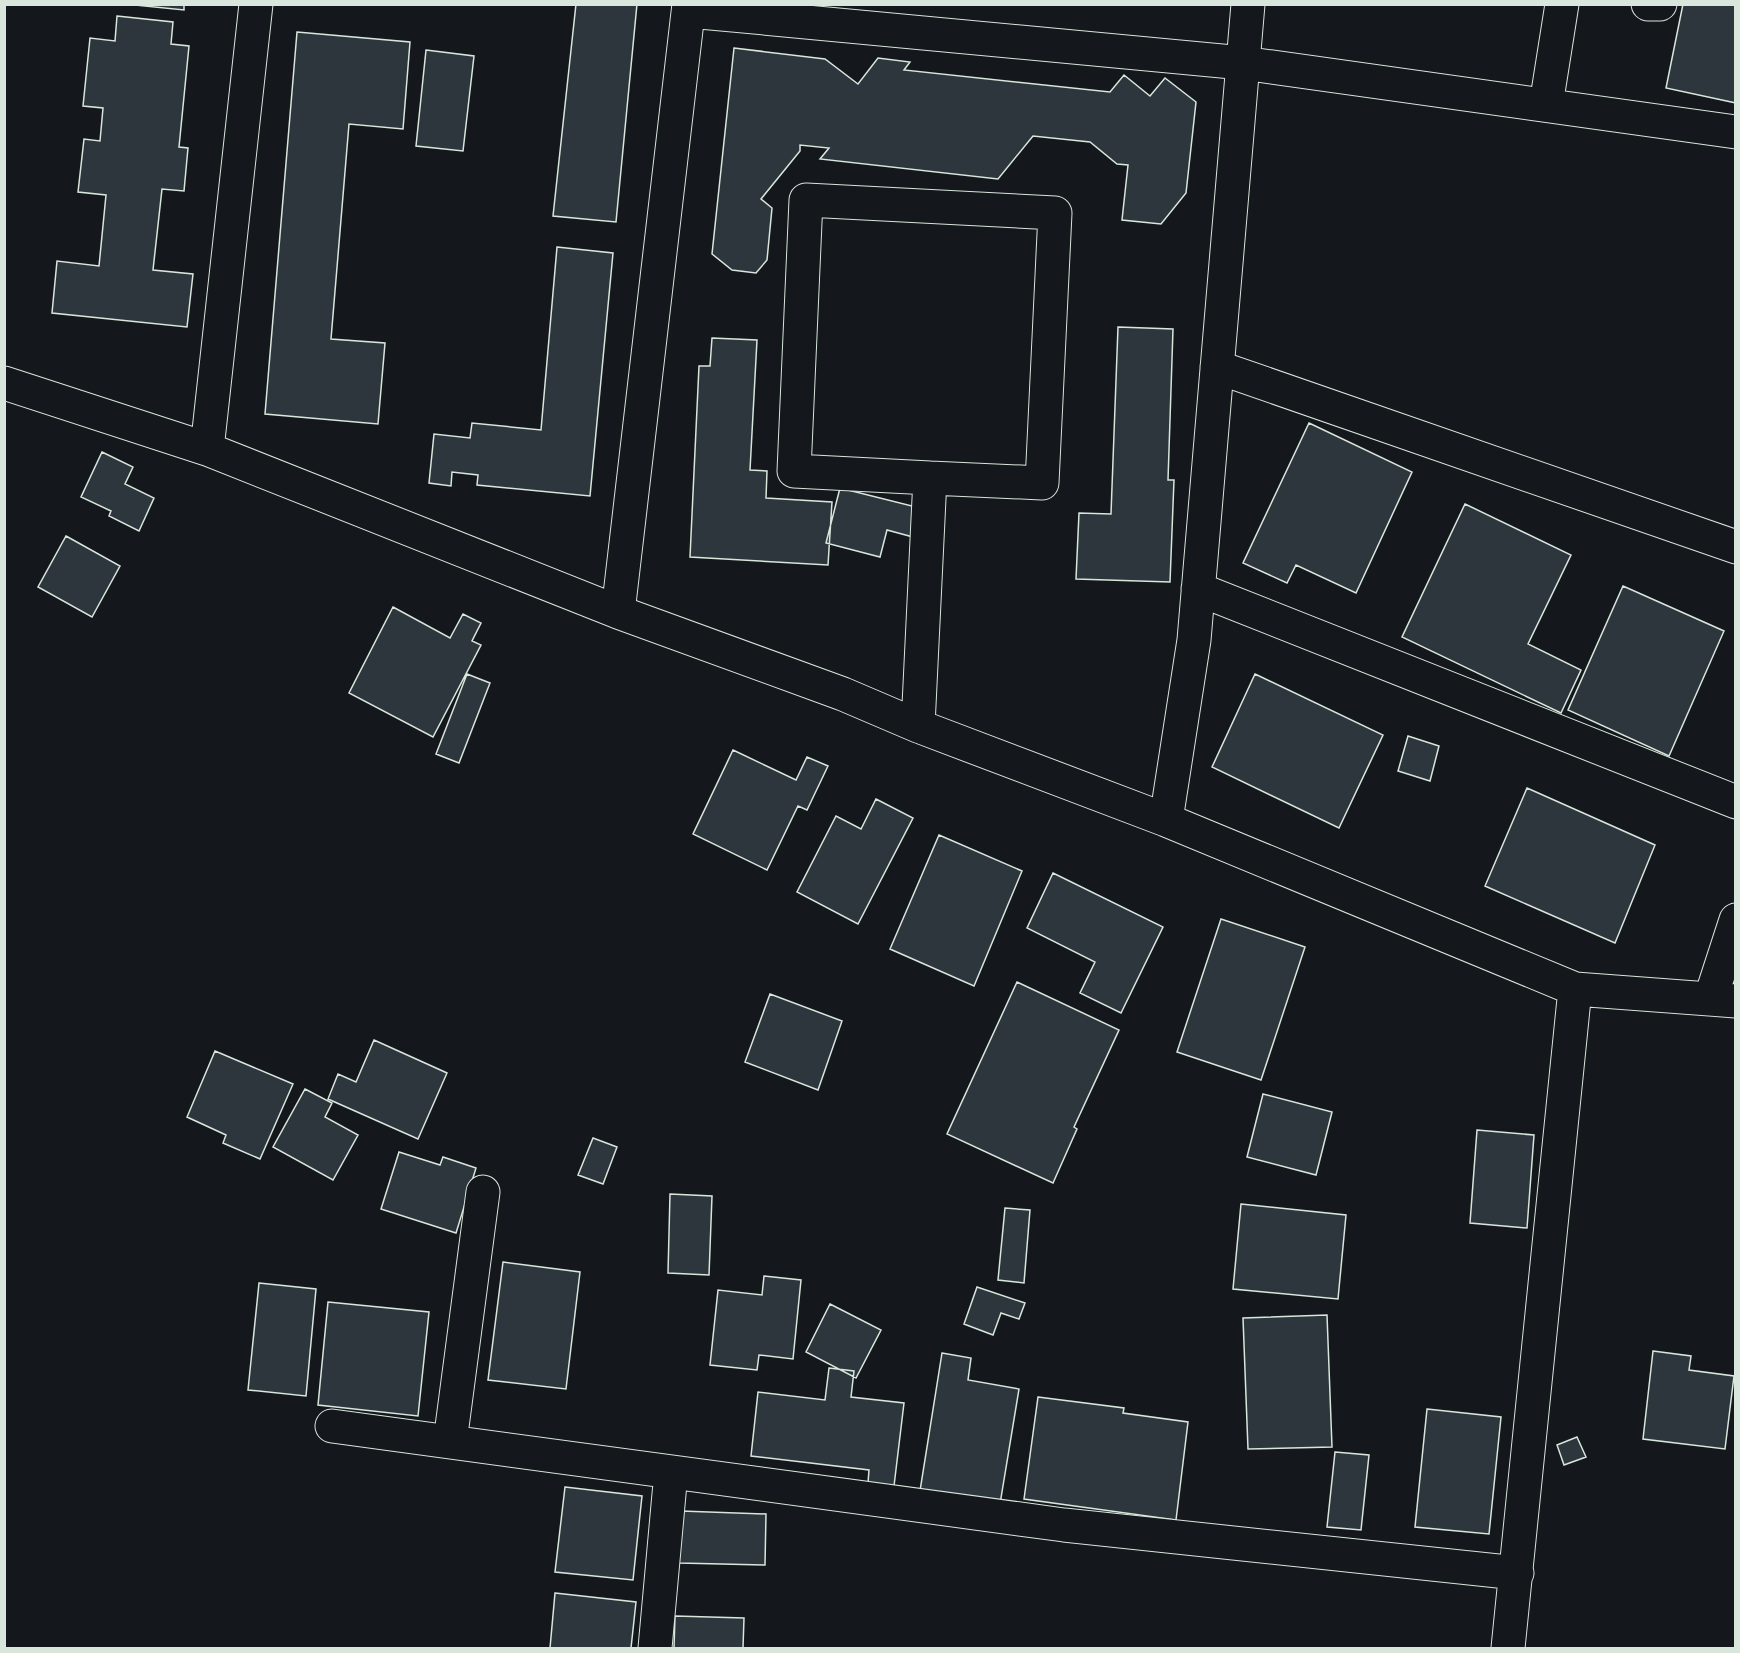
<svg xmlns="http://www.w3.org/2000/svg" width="1740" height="1653" viewBox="0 0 1740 1653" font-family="'Exo 2',sans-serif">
  <rect width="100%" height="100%" fill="#14181c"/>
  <!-- building -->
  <path fill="#2c363c" stroke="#d8e6dc" stroke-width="1.5" d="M125,4H184V10Z
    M576,4H637L616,222L553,216Z
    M1683,4H1736V103L1666,88Z
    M117,16L173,22L171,44L189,46L179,147L188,148L184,191L162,189L153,270L193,274L187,327L52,313L57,261L99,266L106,195L78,192L84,139L100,141L103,108L83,106L90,38L115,41Z
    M297,32L410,42L403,129L349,124L331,339L385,343L378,424L265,414Z
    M734,48L825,59L858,84L878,58L910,62L904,70L1110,92L1124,75L1150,96L1165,78L1196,102L1186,193L1161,224L1122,220L1128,165L1117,164L1090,142L1033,136L998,179L820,159L829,148L800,145V151L761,199L772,208L767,260L756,273L732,270L712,254Z
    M426,50L474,56L463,151L416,146Z
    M557,247L613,253L590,496L477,485L478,475L452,472L451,486L429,483L434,434L470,438L472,423L541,430Z
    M1118,327L1173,329L1168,480H1174L1170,582L1076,579L1079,513L1111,514Z
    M712,338L757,340L750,470L767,471L766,498L832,502L828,565L690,557L699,366H710Z
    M1309,423L1412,472L1356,593L1296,565L1287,583L1243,563Z
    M102,452L133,467L125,484L154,498L139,531L109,516L111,511L81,497Z
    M840,488L920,508L913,537L887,530L880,557L826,543Z
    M1465,504L1571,555L1528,644L1581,670L1561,713L1402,637Z
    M66,536L120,566L92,617L38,587Z
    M1623,586L1724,631L1669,756L1568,710Z
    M393,607L450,638L463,614L481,623L472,641L481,645L433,737L349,693Z
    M467,674L490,683L459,763L436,754Z
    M1255,674L1383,735L1339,828L1212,767Z
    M1408,736L1439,746L1430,781L1398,771Z
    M733,750L796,780L807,757L828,766L807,810L798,806L767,870L693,834Z
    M1527,788L1655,845L1615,943L1485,886Z
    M876,799L913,818L858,924L797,892L836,816L861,829Z
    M939,835L1022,871L974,986L890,949Z
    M1053,873L1163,927L1121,1013L1080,993L1095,962L1027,928Z
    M1221,919L1305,947L1261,1080L1177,1052Z
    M1017,982L1119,1030L1074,1127L1077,1129L1053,1183L947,1134Z
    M770,994L842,1021L818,1090L745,1062Z
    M374,1040L447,1073L418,1139L328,1099L338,1074L356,1082Z
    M215,1051L293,1084L260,1159L223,1143L226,1135L187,1117Z
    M305,1089L332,1103L325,1117L358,1135L333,1180L273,1147Z
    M1263,1094L1332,1112L1316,1175L1247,1157Z
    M1477,1130L1534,1135L1527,1228L1470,1223Z
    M593,1138L617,1147L603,1184L578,1175Z
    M399,1152L440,1165L443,1157L476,1168L456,1233L381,1209Z
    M670,1194L712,1196L709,1275L668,1273Z
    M1241,1204L1346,1215L1338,1299L1233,1289Z
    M1005,1208L1030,1210L1024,1283L998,1280Z
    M503,1262L580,1272L566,1389L488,1380Z
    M764,1276L801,1280L793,1359L759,1355L757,1370L710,1365L718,1290L762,1295Z
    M259,1283L316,1289L306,1396L248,1390Z
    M977,1287L1025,1303L1019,1319L1001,1313L993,1335L964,1324Z
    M328,1302L429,1312L418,1416L318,1405Z
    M830,1304L881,1330L856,1378L806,1352Z
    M1327,1315L1332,1447L1248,1449L1243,1318Z
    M1653,1351L1691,1356L1689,1370L1734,1376L1725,1449L1643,1439Z
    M942,1353L971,1358L968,1380L1019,1389L1000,1504L920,1491Z
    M829,1368L854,1371L851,1397L904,1403L894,1486L868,1483L869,1470L751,1456L758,1392L825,1400Z
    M1038,1397L1124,1408L1123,1413L1188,1422L1176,1520L1024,1499Z
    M1427,1409L1501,1417L1489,1534L1415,1527Z
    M1577,1437L1586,1457L1564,1465L1557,1445Z
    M1335,1452L1369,1455L1361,1530L1327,1527Z
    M565,1487L642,1496L633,1580L555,1572Z
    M681,1511L766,1514L765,1565L679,1563Z
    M555,1593L636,1602L631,1648H550Z
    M675,1616L744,1618L743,1648H674Z"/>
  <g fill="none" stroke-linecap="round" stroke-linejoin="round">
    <defs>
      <path id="minor" d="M1648,4H1660
        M689,11L1243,63L1736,132
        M1546,105L1562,4
        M1217,367L1736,547
        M4,383L207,449L618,612L843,694L918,726L1166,820L1575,989L1736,1001
        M207,449L256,4
        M1198,589L1736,802
        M618,612L689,4
        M918,726L930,478L1042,483L1055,213L806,200L794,471L930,478
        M1166,820L1194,640L1248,4
        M1711,997L1736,920
        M332,1426L1064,1525L1517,1573
        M450,1442L483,1192
        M655,1648L671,1472
        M1508,1648L1575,989"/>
    </defs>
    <!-- minor casing -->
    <use href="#minor" stroke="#d8e6dc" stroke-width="35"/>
    <!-- minor -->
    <use href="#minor" stroke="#14181c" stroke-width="33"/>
  </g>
  <!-- border -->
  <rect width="1740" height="1653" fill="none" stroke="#d8e6dc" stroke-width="12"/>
</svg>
